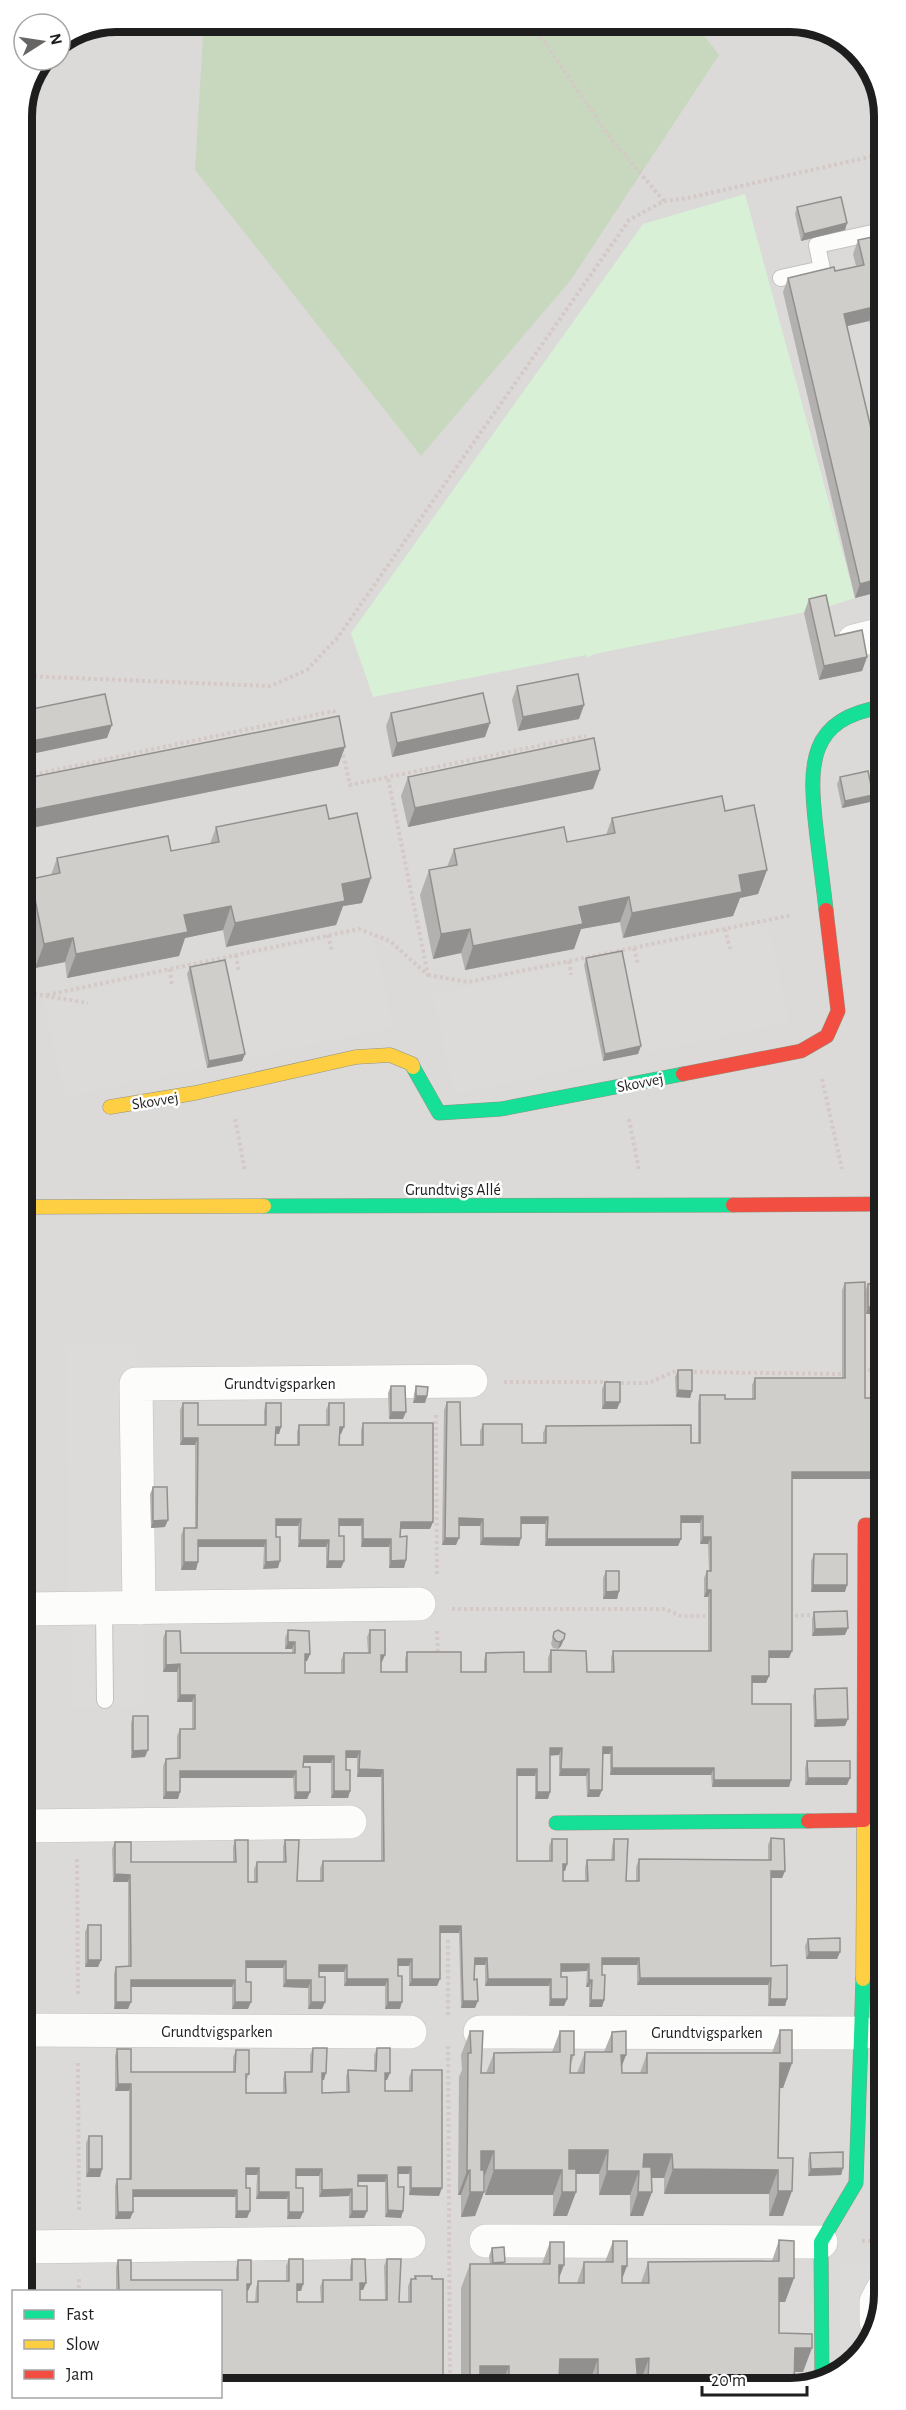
<svg xmlns="http://www.w3.org/2000/svg" width="906" height="2410" viewBox="0 0 906 2410" font-family="'Alegreya Sans',sans-serif">
  <rect width="100%" height="100%" fill="#eceae6"/>
  <!-- residential -->
  <path fill="#dbdad8" d="M116,21H797L852,44L882,91L885,2295L865,2352L815,2386L221,2388L220,2292L24,2291L21,110L44,60H60V44Z"/>
  <!-- forest -->
  <path fill="#c8d8be" d="M189,21H693L719,55L570,281L421,456L195,170L203,35Z"/>
  <!-- park -->
  <path fill="#d7f0d6" d="M745,194L855,598L821,609L594,654L588,658L586,655L373,697L351,633L643,224Z"/>
  <!-- parking -->
  <path fill="#dcdbda" d="M768,922L789,1022L454,1094L433,994Z
    M372,930L393,1027L65,1097L44,1000Z
    M137,1344L140,1593H69L66,1345Z
    M145,1617L144,1706L73,1709V1618Z
    M869,1872H884L885,1969L868,1970Z
    M864,2070H885V2167L864,2168Z
    M839,2263L885,2264V2295L865,2352L839,2370Z"/>
  <g fill="none" stroke-linecap="round" stroke-linejoin="round">
    <defs>
      <path id="lane" d="M781,278L822,269L817,245L882,231
        M104,1608L105,1700"/>
      <path id="street" d="M854,641L882,634
        M139,1608L136,1384L471,1381
        M23,1609L419,1604
        M24,1826L350,1822
        M24,2030L410,2032
        M480,2032L862,2033
        M486,2241L821,2242
        M24,2247L409,2242
        M876,2322V2302L885,2285"/>
      <path id="fast" d="M826,910C823,883 819,855 816,828C809,766 807,718 883,707
        M413,1067L439,1113L501,1109L683,1074
        M264,1206L733,1205
        M556,1823L808,1821
        M822,2381L821,2242L856,2183L863,1979"/>
      <path id="slow" d="M110,1107L195,1093L356,1057L390,1055L412,1064L413,1067
        M23,1207L264,1206
        M863,1979L864,1820"/>
      <path id="jam" d="M683,1074L801,1051L827,1036L838,1011L826,910
        M733,1205L883,1204
        M808,1821L864,1820L865,1525L884,1526"/>
    </defs>
    <!-- lane casing -->
    <use href="#lane" stroke="#c3c2c1" stroke-width="18"/>
    <!-- street casing -->
    <use href="#street" stroke="#c3c2c1" stroke-width="34"/>
    <!-- fast casing -->
    <use href="#fast" stroke="#929480" stroke-width="15"/>
    <!-- slow casing -->
    <use href="#slow" stroke="#929480" stroke-width="15"/>
    <!-- jam casing -->
    <use href="#jam" stroke="#929480" stroke-width="15"/>
    <!-- path -->
    <path stroke="#d5c9c7" stroke-width="4" stroke-dasharray="3 3" stroke-linecap="butt" d="M530,21L611,139L664,201
      M22,676L270,686L307,670L338,637L629,220L664,201L688,198L882,154
      M342,749L350,785L586,736
      M22,777L334,711L336,721
      M725,929L730,949
      M328,935L332,951
      M634,948L638,965
      M236,955L239,972
      M569,961L571,975
      M170,969L172,987
      M428,975L468,982L792,915
      M22,992L88,1003
      M47,995L359,929L390,941L428,975L388,778
      M822,1079L842,1169
      M235,1119L245,1171
      M629,1119L639,1170
      M688,1372L842,1374
      M862,1372L884,1367
      M504,1382H608
      M615,1383H649L673,1372H681
      M436,1415L437,1576
      M452,1609H665L681,1616H708
      M789,1616L816,1615
      M437,1631L438,1657
      M77,1859L78,1996
      M448,1940V2018
      M448,2046L450,2387
      M78,2063L79,2212
      M862,2241H885
      M79,2279V2292"/>
    <!-- lane -->
    <use href="#lane" stroke="#fcfcfb" stroke-width="16"/>
    <!-- street -->
    <use href="#street" stroke="#fcfcfb" stroke-width="33"/>
    <!-- fast -->
    <use href="#fast" stroke="#16e098" stroke-width="14"/>
    <!-- slow -->
    <use href="#slow" stroke="#ffcf43" stroke-width="14"/>
    <!-- jam -->
    <use href="#jam" stroke="#f24e42" stroke-width="14"/>
  </g>
  <!-- wall -->
  <path fill="#b3b1af" d="M797,207L847,223L845,230L801,241L795,214Z
    M882,235V337L874,339L869,321L847,326L882,591L855,598L783,292L788,278L835,271L856,266L853,254L858,240Z
    M809,599L835,636L867,657L862,671L819,680L804,613Z
    M517,686L584,705L579,719L518,731L512,700Z
    M391,713L485,737L392,757L386,726Z
    M600,770L593,789L408,827L401,796L408,777Z
    M840,777L873,795L870,802L842,808L837,784Z
    M725,811L767,870L758,894L740,898L733,916L623,938L620,922L581,929L574,949L465,970L461,953L433,959L420,895L429,870L447,867L454,849L567,842L606,835L612,818Z
    M329,819L362,903L343,906L336,925L226,947L223,930L185,938L179,956L67,978L65,962L35,968L22,903L31,879L51,875L57,858L171,851L210,844L216,827Z
    M586,958L638,1054L603,1061L584,965Z
    M190,967L245,1054L242,1061L207,1068L187,974Z
    M845,1283L865,1398L874,1472L871,1479H792L789,1658H769V1676L766,1683H752V1704L791,1780L789,1787H712L711,1775H610V1754H602V1790L599,1797H587L586,1776H559V1755H550V1792L548,1799H535V1776H517V1861H549V1846L552,1839L567,1864L565,1871H563V1881H585V1867L587,1860H611L612,1846L614,1839L626,1881H636V1867L639,1859L768,1860V1845L771,1838L785,1871L782,1878H771V1966L787,1999L785,2006H768V1985H637V1965H602V1975L604,2000L602,2007H589V1987H586L587,1971L561,1972V1977L567,1999L564,2006H549V1986H485V1965H475V2008H461L459,1933H440V1979L437,1986H409V1966H398L400,2009H385V1986H344V1972H319V1977L325,2002L322,2009H308V1988L283,1987V1968H246L248,2009H232V1987H131L128,2009H114V1974L116,1967H128V1882H113L112,1849L115,1842L131,1862H233V1847L235,1840L248,1882H254V1869L257,1862H283V1847L285,1840L297,1881H320V1868L323,1861H381V1777H357V1758H346V1770L350,1791L348,1798H331V1763H304L303,1767L310,1792L307,1799H294L293,1778H180L178,1799H163V1766L166,1759H177V1736L180,1729H192V1702H177V1672H163V1638L166,1631L181,1653H292V1649H285V1638L288,1630L310,1654L307,1661H305V1673H341V1660L344,1653H368L367,1637L370,1630L382,1662H381V1672H405V1659L407,1652L461,1672H484V1660L486,1653L524,1672H548V1658L551,1650L587,1672H611V1658L613,1651H708V1597H704V1578L707,1571H709L708,1544H700V1523H681V1539L678,1546H545V1524H521L519,1546L480,1545V1526H459L456,1545H442L444,1410L447,1402L461,1445H480V1431L483,1424L522,1443H543V1433L546,1426L691,1443H698V1402L700,1395L725,1399H752V1385L755,1378H842V1290Z
    M883,1283L866,1314L865,1291L868,1284Z
    M678,1370L692,1391L690,1398L676,1397L675,1377Z
    M605,1382L620,1402L617,1409H602V1389Z
    M391,1386L403,1419H389L388,1393Z
    M416,1386L427,1396L425,1403H413L414,1394Z
    M183,1403L198,1425H264V1410L266,1403L281,1427L279,1434H276L275,1445H297V1432L299,1425H326V1410L329,1403L341,1434H339V1445H361V1430L363,1423L433,1522L430,1529H400V1537L406,1560L404,1568H389V1547H361V1526H339V1536L344,1561L341,1568H326V1547H298V1526H276L278,1568L263,1569L264,1547H198L196,1570H181V1535L184,1528H195V1445H180V1410Z
    M153,1487L165,1527L151,1528L150,1494Z
    M814,1554L845,1592H811V1561Z
    M606,1571L619,1591L617,1599H603V1578Z
    M814,1612L845,1635L812,1636V1619Z
    M554,1632L564,1639L561,1646L558,1649L553,1648L551,1644Z
    M815,1689L845,1726L814,1727L813,1696Z
    M133,1716L145,1757L131,1758V1723Z
    M807,1761L847,1785H805V1768Z
    M88,1925L101,1960L98,1967H85V1932Z
    M808,1939L840,1952L837,1959H806L805,1946Z
    M780,2030L792,2063L783,2088H779L778,2158L783,2216H769V2194H664V2178H651L652,2192L643,2216H630V2195H599V2174H576V2192L567,2216H553V2195H485V2175H484V2192L475,2216L461,2217V2195H458L459,2077L462,2070L461,2055L470,2031L481,2073H486L494,2053L552,2052L560,2031L574,2055L571,2064L570,2073H577L585,2052H604L612,2032L626,2055L621,2066L622,2073H640L647,2053H772Z
    M313,2048L324,2080H322V2093L346,2092V2077L348,2070L374,2071V2055L377,2048L387,2080H385V2091H409V2077L412,2070L439,2196L409,2195V2174H398V2187L403,2211L401,2218L385,2217V2182H358V2186L367,2211L364,2218H349V2196L319,2197V2176H296V2188L303,2212L300,2219H287V2199H256L257,2175H246V2188L250,2211L247,2218H235V2197H133V2212L130,2219H115V2186L117,2179H129V2091H115V2056L117,2049L131,2072H233V2057L236,2050L249,2074L246,2081V2093H283V2079L285,2072H310V2055Z
    M89,2136L102,2169L100,2177H86V2143Z
    M810,2153L843,2168L841,2175L808,2176V2160Z
    M882,2202L885,2223L880,2224V2209Z
    M779,2240L794,2278L785,2302H779V2333L803,2372H795L794,2386H640V2383H638V2386L589,2387V2383L564,2384V2387H461V2288L470,2264H490L489,2256L492,2248L504,2264H542L550,2242L559,2278V2283H577L584,2262H605L613,2241L622,2279V2283H641L648,2262L772,2261Z
    M289,2259L303,2284L301,2291H297V2302H321L320,2287L323,2280H350V2267L352,2259L366,2283L363,2290H360V2300H385L384,2266L387,2259L399,2302H408V2286L411,2279H414L415,2276L443,2387H411V2386H387V2388H308V2386L287,2387V2388H220V2292H116V2267L118,2260L131,2280H236V2268L238,2260L251,2284L248,2291H247V2302H255L256,2288L258,2281H286V2266Z"/>
  <!-- shaded-wall -->
  <path fill="#92908e" d="M847,223L845,230L801,241L804,234Z
    M874,307L869,321L839,328L844,314Z
    M882,325V337L874,339L879,326Z
    M882,578V591L855,598L860,584Z
    M867,657L862,671L819,680L824,666Z
    M584,705L579,719L518,731L523,717Z
    M490,723L485,737L392,757L397,743Z
    M112,725L107,738L22,756V743Z
    M345,747L338,766L22,830V812Z
    M600,770L593,789L408,827L415,808Z
    M873,795L870,802L842,808L845,801Z
    M767,870L758,894L740,898L733,916L623,938L632,913L739,875Z
    M371,878L362,903L343,906L336,925L226,947L235,923L342,884Z
    M629,897L620,922L581,929L574,949L465,970L473,946L579,907Z
    M231,906L223,930L185,938L179,956L67,978L76,954L184,915Z
    M470,929L461,953L433,959L441,934Z
    M73,938L65,962L35,968L44,944Z
    M641,1046L638,1054L603,1061L605,1054Z
    M245,1054L242,1061L207,1068L209,1061Z
    M868,1307H884V1314H866Z
    M678,1390L692,1391L690,1398L676,1397Z
    M416,1396H427L425,1403H413Z
    M605,1402H620L617,1409H602Z
    M391,1412H406L403,1419H389Z
    M276,1427H281L279,1434H273Z
    M340,1427H344L341,1434H337Z
    M183,1438H198L195,1445H180Z
    M792,1472H874L871,1479H789Z
    M681,1516H703L700,1523H678Z
    M521,1517H548L545,1524H519Z
    M459,1518L483,1519L480,1526H456Z
    M276,1519H301L298,1526H274Z
    M339,1519H363L361,1526H337Z
    M168,1520L165,1527L151,1528L153,1521Z
    M401,1522H433L430,1529H398Z
    M703,1537H711L708,1544H700Z
    M445,1538H459L456,1545H442Z
    M483,1538H521L519,1546L480,1545Z
    M363,1539H391L389,1547H361Z
    M547,1539H681L678,1546H545Z
    M198,1540H266L264,1547H196Z
    M300,1540H329L326,1547H298Z
    M406,1560L404,1568H389L391,1561Z
    M280,1561L278,1568L263,1569L266,1562Z
    M328,1561H344L341,1568H326Z
    M184,1562H198L196,1570H181Z
    M813,1585H847L845,1592H811Z
    M707,1590H711L708,1597H704Z
    M619,1591L617,1599H603L606,1592Z
    M848,1628L845,1635L812,1636L815,1629Z
    M564,1639L561,1646L558,1649L560,1642Z
    M288,1642H295L292,1649H285Z
    M769,1651H792L789,1658H766Z
    M305,1654H310L307,1661L303,1662Z
    M381,1655H385L382,1662H379Z
    M180,1664L177,1672H163L166,1665Z
    M752,1676H769L766,1683H749Z
    M180,1695H195L192,1702H177Z
    M848,1719L845,1726L814,1727L816,1720Z
    M603,1747H612L610,1754H600Z
    M550,1748H562L559,1755L547,1756Z
    M148,1750L145,1757L131,1758L133,1751Z
    M346,1751H360L357,1758H343Z
    M304,1756H334L331,1763H301Z
    M612,1768H714L711,1775H610Z
    M359,1769L383,1770L381,1777H357Z
    M517,1769H537L535,1776H514Z
    M561,1769H589L586,1776H559Z
    M180,1771H296L293,1778H177Z
    M808,1778H850L847,1785H805Z
    M714,1780H791L789,1787H712Z
    M589,1790H602L599,1797H587Z
    M334,1791H350L348,1798H331Z
    M166,1792H180L178,1799H163Z
    M296,1792H310L307,1799H294Z
    M537,1792H550L548,1799H535Z
    M563,1864H567L565,1871H560Z
    M771,1871H785L782,1878H768Z
    M115,1874L130,1875L128,1882H113Z
    M440,1926H461L459,1933H437Z
    M809,1952H840L837,1959H806Z
    M475,1958H487L485,1965H472Z
    M602,1958H639L637,1965H599Z
    M398,1959H412L409,1966H395Z
    M88,1960H101L98,1967H85Z
    M246,1961H286L283,1968H244Z
    M561,1964H589L587,1971L558,1972Z
    M319,1965H347L344,1972H316Z
    M640,1978H771L768,1985H637Z
    M347,1979H388L385,1986H344Z
    M412,1979H440L437,1986H409Z
    M488,1979H551L549,1986H485Z
    M131,1980H235L232,1987H128Z
    M286,1980H311L308,1988L283,1987Z
    M589,1980H592L589,1987H586Z
    M551,1999H567L564,2006H549Z
    M770,1999H787L785,2006H768Z
    M591,2000H604L602,2007H589Z
    M463,2001H478L475,2008H461Z
    M116,2002H131L128,2009H114Z
    M235,2002H251L248,2009H232Z
    M311,2002H325L322,2009H308Z
    M388,2002H402L400,2009H385Z
    M621,2055H626L617,2079Z
    M780,2063H792L783,2088H771Z
    M322,2073H326L324,2080H320Z
    M385,2073H390L387,2080H383Z
    M118,2084H131L129,2091H115Z
    M569,2150H608L599,2174H562V2170L553,2195H485L494,2170Z
    M481,2151H494L485,2175H472Z
    M644,2154H672L664,2178H639V2171L630,2195H599L607,2171Z
    M398,2167H411L409,2174H396Z
    M246,2168H259L257,2175H244Z
    M843,2168L841,2175L808,2176L811,2169Z
    M89,2169H102L100,2177H86Z
    M296,2169H322L319,2176H293Z
    M673,2169L778,2170L769,2194H664Z
    M470,2170L461,2195H458L467,2171Z
    M358,2175H387L385,2182H356Z
    M411,2188H442L439,2196L409,2195Z
    M352,2189L349,2196L319,2197L322,2190Z
    M133,2190H237L235,2197H130Z
    M778,2191H792L783,2216H769Z
    M259,2192H289L287,2199H256Z
    M470,2192H484L475,2216L461,2217Z
    M562,2192H576L567,2216H553Z
    M638,2192H652L643,2216H630Z
    M388,2210L403,2211L401,2218L385,2217Z
    M237,2211H250L247,2218H235Z
    M352,2211H367L364,2218H349Z
    M118,2212H133L130,2219H115Z
    M289,2212H303L300,2219H287Z
    M883,2216H885V2223L880,2224Z
    M559,2265H564L555,2289Z
    M622,2266H627L618,2290Z
    M779,2278H794L785,2302H770Z
    M360,2283H366L363,2290H357Z
    M247,2284H251L248,2291H245Z
    M297,2284H303L301,2291H295Z
    M795,2348H812L803,2372H786Z
    M649,2358L640,2383H627L636,2359Z
    M560,2359H598L589,2383L551,2384Z
    M480,2366H509L501,2387H472Z
    M310,2379L308,2386L284,2387L286,2380Z
    M387,2379H414L411,2386H385Z
    M779,2379L777,2386H646L648,2380Z
    M509,2380H550L547,2387H506Z
    M598,2380H624L622,2387H596Z
    M246,2386H276L275,2388H245Z"/>
  <!-- building -->
  <path fill="#d0cecb" stroke="#92908e" stroke-width="1.5" d="M841,197L847,223L804,234L797,207Z
    M882,235V325L879,326L874,307L844,314L882,475V578L860,584L788,278L834,267L835,271L864,265L858,240Z
    M826,595L835,636L862,630L867,657L824,666L809,599Z
    M578,674L584,705L523,717L517,686Z
    M483,693L490,723L397,743L391,713Z
    M105,694L112,725L22,743V711Z
    M339,716L345,747L22,812V779Z
    M594,738L600,770L415,808L408,777Z
    M868,771L873,795L845,801L840,777Z
    M722,796L725,811L754,805L767,870L739,875L742,892L632,913L629,897L579,907L583,924L473,946L470,929L441,934L429,870L457,865L454,849L564,827L567,842L615,833L612,818Z
    M326,805L329,819L357,813L371,878L342,884L345,901L235,923L231,906L184,915L188,932L76,954L73,938L44,944L31,879L60,873L57,858L168,836L171,851L219,842L216,827Z
    M622,951L641,1046L605,1054L586,958Z
    M225,960L245,1054L209,1061L190,967Z
    M865,1282V1398H874V1472H792V1651H769V1676H752V1704H791V1780H714V1768H612V1747H603L602,1790H589V1769H561L562,1748H550V1792H537V1769H517V1861H552V1839H567V1864H563V1881H588L587,1860H614V1839H628L626,1881H639V1859L771,1860V1838L784,1839L785,1871H771V1966L787,1965V1999H770L771,1978H640L639,1958H602V1975H605L604,2000H591L592,1980H589V1964H561V1977H567V1999H551V1979H488L487,1958H475L474,1980L477,1979L478,2001H463L461,1926H440V1979H412V1959H398V1976H402V2002H388V1979H347V1965H319V1977H325V2002H311V1980H286V1961H246V1982H251V2002H235V1980H131V2002H116V1967L131,1966L130,1875L115,1874V1842H131V1862H236L235,1840H248V1882H257V1862H286L285,1840H299L297,1881H323V1861H384L383,1770L359,1769L360,1751H346V1770H350V1791H334V1756H304L303,1767H310V1792H296V1771H180V1792H166V1759L180,1758V1729H195V1695H180V1664L166,1665V1631H180L181,1653H295V1642H288V1630L309,1631L310,1654H305V1673H344V1653H370V1630H385V1655H381V1672H407V1652H461V1672H486V1653L524,1652V1672H551V1650L586,1651L587,1672H614L613,1651H711V1590H707V1571H711V1537H703V1516H681V1539H547L548,1517H521V1538H483V1519L459,1518V1538H445L447,1402H460L461,1445H483V1424H522V1443H546V1426L691,1425V1443H700V1395H725V1399H755V1378H845V1283Z
    M883,1283L884,1307H868V1284Z
    M678,1370H692V1391L678,1390Z
    M605,1382H620V1402H605Z
    M391,1386H405L406,1412H391Z
    M416,1386L428,1387L427,1396H416Z
    M183,1403H198V1425H266V1403H281V1427H276L275,1445H299V1425H329V1403H344V1427H340L339,1445H363V1423H433V1522H401L400,1537L407,1536L406,1560L391,1561V1539H363V1519H339V1536H344V1561H328L329,1540H300L301,1519H276V1537H280V1561L266,1562V1540H198V1562H184V1528H197L198,1438H183Z
    M153,1487H167L168,1520L153,1521Z
    M814,1554H847V1585H813Z
    M606,1571H619V1591L606,1592Z
    M847,1611L848,1628L815,1629L814,1612Z
    M558,1630L565,1634L564,1639L560,1642L556,1641L553,1637L554,1632Z
    M847,1688L848,1719L816,1720L815,1689Z
    M133,1716H148V1750L133,1751Z
    M807,1761H850V1778H808Z
    M88,1925H101V1960H88Z
    M840,1938V1952H809L808,1939Z
    M780,2030H792V2063H780L778,2158H793L792,2191H778V2170L673,2169L672,2154H644L643,2167H651L652,2192H638L639,2171H607L608,2150H569V2169H576V2192H562V2170H494V2151H481V2170H484V2192H470V2170L467,2171L468,2053H471L470,2031H483L481,2073H494V2053L560,2052V2031H574V2055H571L570,2073H584L585,2052H612V2032L626,2031V2055H621L622,2073H647V2053H780Z
    M313,2048H327L326,2073H322V2093L349,2092L348,2070L376,2071L377,2048H390V2073H385V2091H412V2070H442V2188H411V2167H398V2187H404L403,2211L388,2210L387,2175H358V2186H367V2211H352V2189L322,2190V2169H296V2188H303V2212H289V2192H259V2168H246V2188H250V2211H237V2190H133V2212H118L117,2179H131V2084H118L117,2049H131V2072H235L236,2050H249V2074H246V2093H286L285,2072H312Z
    M89,2136H102V2169H89Z
    M843,2152V2168L811,2169L810,2153Z
    M882,2202H885V2216H883Z
    M779,2240L794,2241V2278H779V2333L812,2334V2348H795L794,2386H780L779,2379L648,2380L649,2358L636,2359L638,2386L624,2387V2380H598V2359H560L559,2378H564V2387H550V2380H509V2366H480V2378H485V2387H470V2264H550V2242H564V2265H559V2283H584V2262H613V2241H627V2266H622V2283H649L648,2262L779,2261Z
    M504,2247L505,2262L493,2263L492,2248Z
    M289,2259H303V2284H297V2302H323V2280H352V2259H365L366,2283H360V2300H387V2259H401L399,2302H411V2279H416L415,2276H432V2279H443V2387H414V2379H387V2388H310V2379L286,2380L287,2388H276V2386H246V2388H220V2292H119L118,2260H131V2280H238V2260H251V2284H247V2302H258V2281H289Z"/>
  <g text-anchor="middle" stroke-width="5" stroke-linejoin="round" paint-order="stroke">
    <!-- street labels -->
    <g font-size="16" fill="#1e1e1e" stroke="#fff">
      <text transform="translate(640 1082) rotate(-11)" y="6">Skovvej</text>
      <text transform="translate(155 1100) rotate(-9)" y="6">Skovvej</text>
      <text x="453" y="1195">Grundtvigs Allé</text>
      <text x="280" y="1389">Grundtvigsparken</text>
      <text x="217" y="2037">Grundtvigsparken</text>
      <text x="707" y="2038">Grundtvigsparken</text>
    </g>
  </g>
  <!-- crop -->
  <path d="M0 0H906V2410H0ZM116 32H790A84 84 0 0 1 874 116V2294A84 84 0 0 1 790 2378H116A84 84 0 0 1 32 2294V116A84 84 0 0 1 116 32Z" fill="#fff" fill-rule="evenodd"/>
  <path fill="none" stroke="#1e1e1e" stroke-width="8" d="M116 32H790A84 84 0 0 1 874 116V2294A84 84 0 0 1 790 2378H116A84 84 0 0 1 32 2294V116A84 84 0 0 1 116 32Z"/>
  <!-- legend -->
  <rect x="12" y="2290" width="210" height="108" fill="#ffffff" stroke="#a5a5a5" stroke-width="1.5"/>
  <rect x="24" y="2310" width="30" height="9" fill="#16e098" stroke="#a5a5a5" stroke-width="1.5"/>
  <text x="66" y="2320" font-size="18" fill="#1e1e1e">Fast</text>
  <rect x="24" y="2340" width="30" height="9" fill="#ffcf43" stroke="#a5a5a5" stroke-width="1.5"/>
  <text x="66" y="2350" font-size="18" fill="#1e1e1e">Slow</text>
  <rect x="24" y="2370" width="30" height="9" fill="#f24e42" stroke="#a5a5a5" stroke-width="1.5"/>
  <text x="66" y="2380" font-size="18" fill="#1e1e1e">Jam</text>
  <!-- north arrow -->
  <g transform="translate(42 42) rotate(78)"><circle r="28" fill="#ffffff" stroke="#a5a5a5" stroke-width="1.5"/>
  <path d="M0-4.5L10 22L0 15L-10 22Z" fill="#666564"/>
  <text y="-9" font-size="16" font-weight="bold" text-anchor="middle" fill="#1e1e1e">N</text>
  </g>
  <!-- scale -->
  <path d="M702 2386v9h105v-9" fill="none" stroke="#1e1e1e" stroke-width="3"/>
  <text x="711" y="2386" font-size="18" fill="#1e1e1e" stroke="#ffffff" stroke-width="4.5" paint-order="stroke">20 m</text>
</svg>
